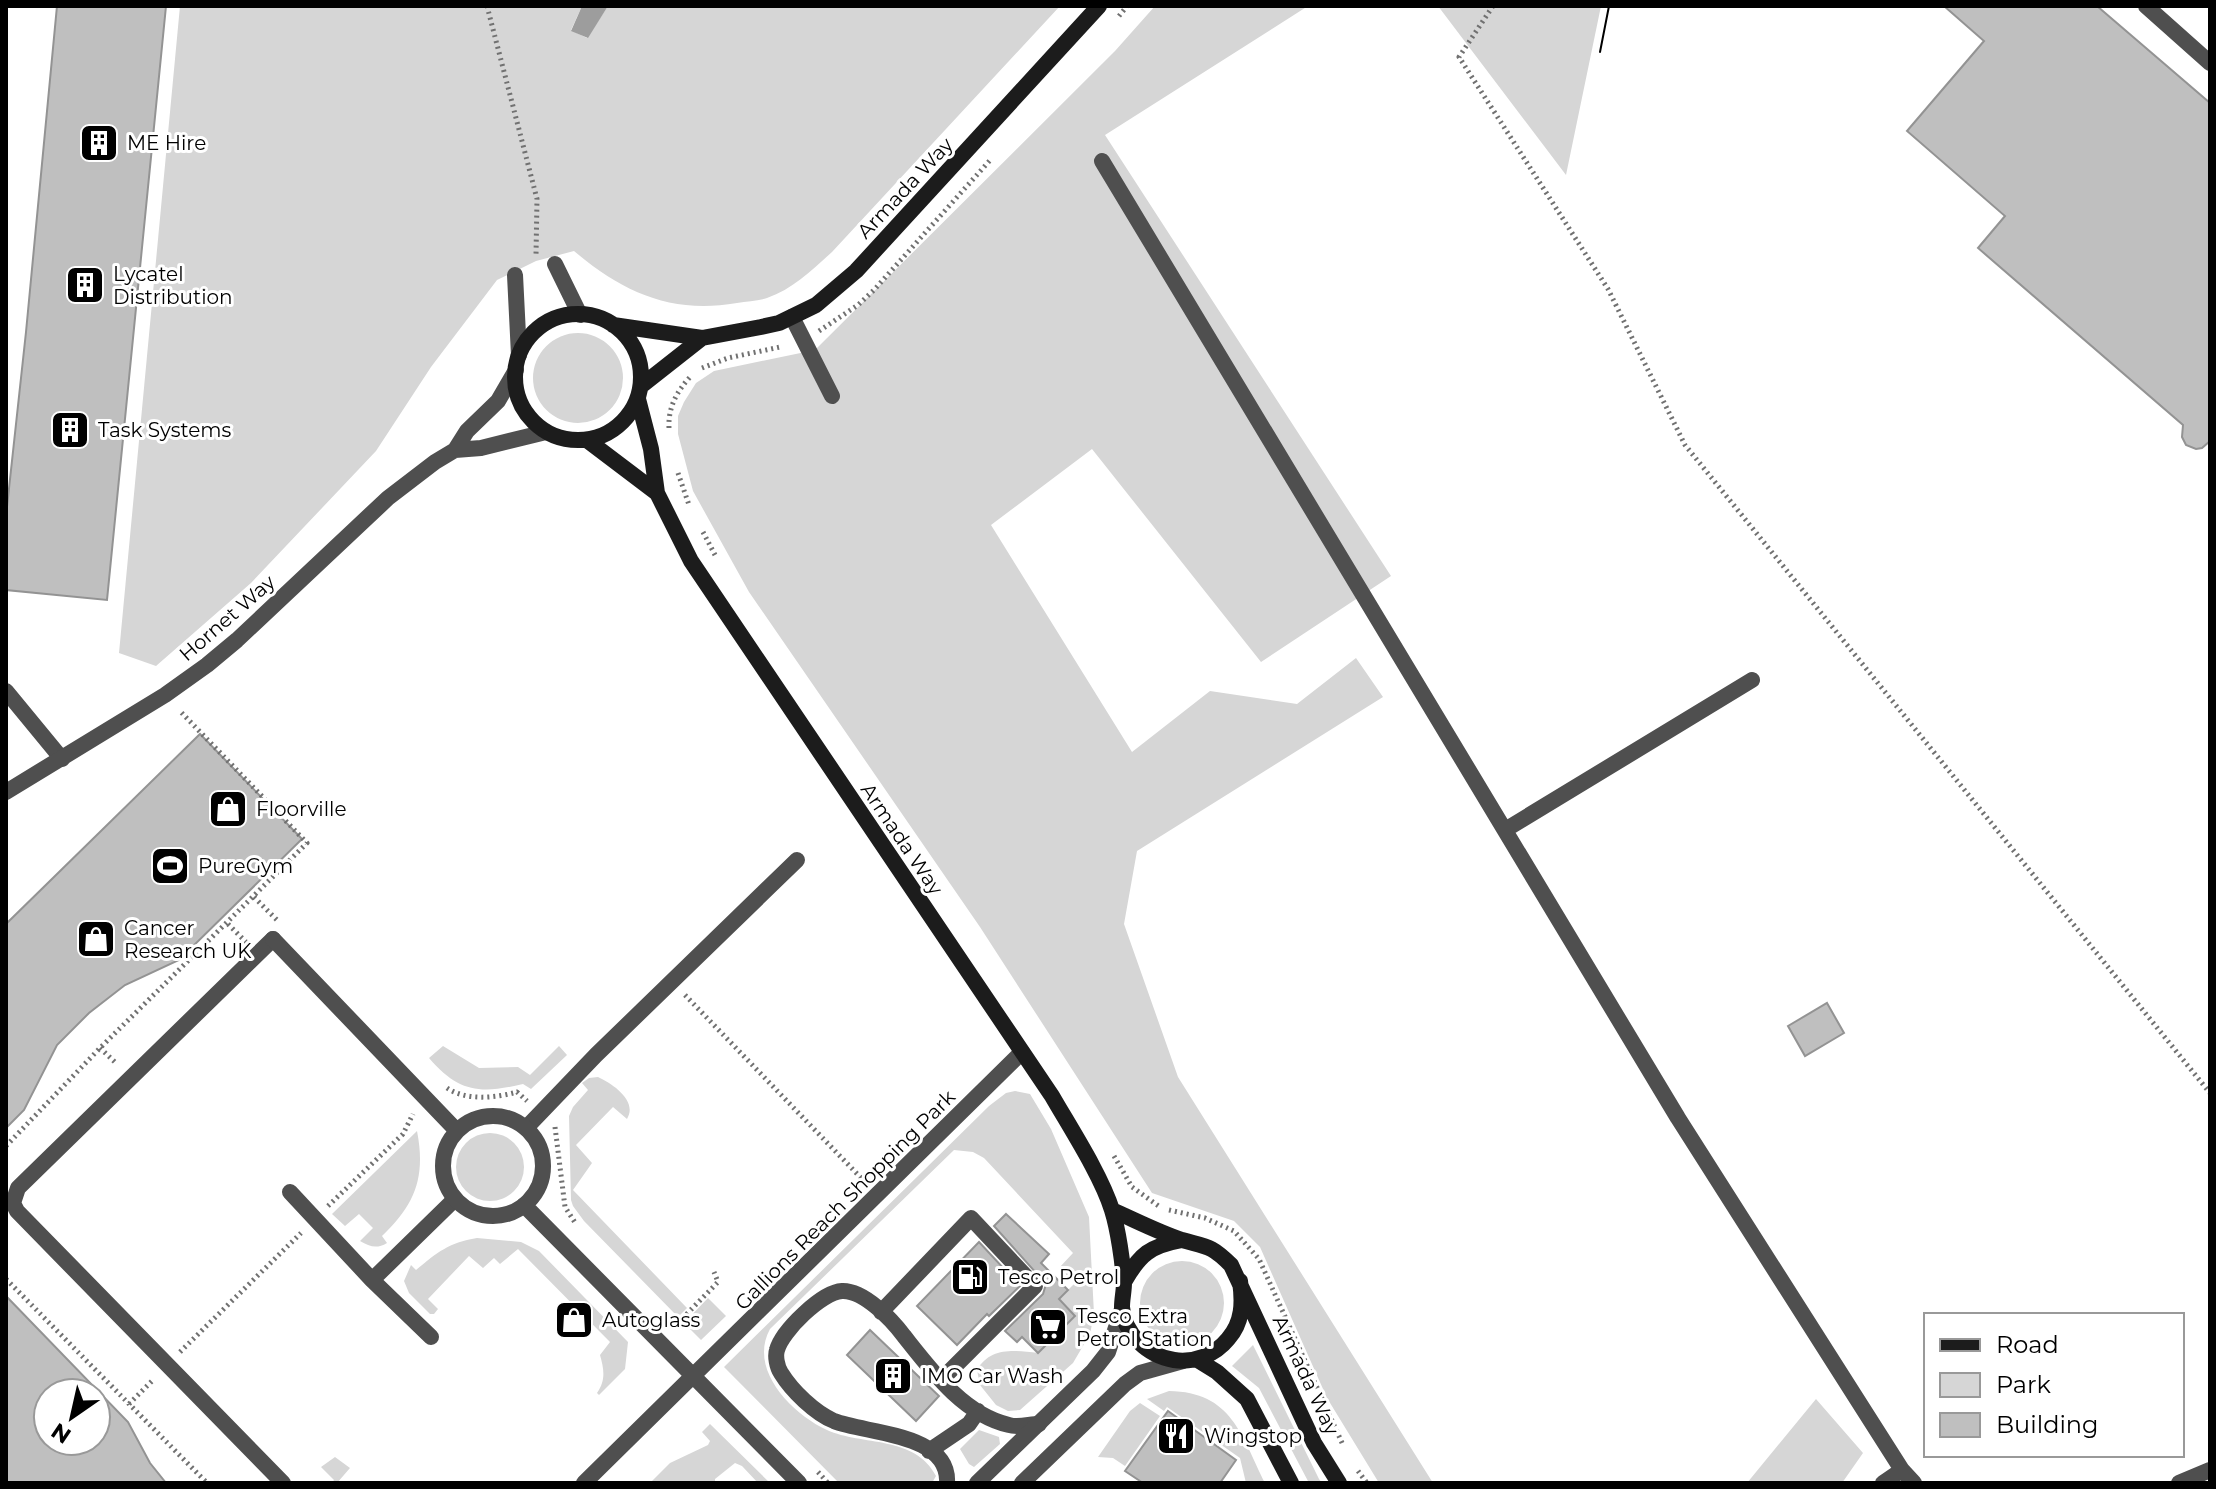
<svg xmlns="http://www.w3.org/2000/svg" width="2216" height="1489" viewBox="0 0 2216 1489" font-family="Montserrat,sans-serif">
  <rect width="100%" height="100%" fill="#fff"/>
  <!-- green -->
  <path fill="#d6d6d6" d="M180,6H582L571,30L587,38L608,6H1060L832,252C812,270 793,289 767,298C758,301 747,301 737,303C671,314 624,293 574,251L536,261L497,280L431,367L376,451L251,583L156,666L119,653Z
    M1155,6H1308L1105,135L1391,576L1261,662L1092,449L991,525L1132,752L1210,691L1297,704L1356,658L1383,697L1137,851L1124,924L1178,1077L1433,1483H1379L1327,1398L1260,1247L1234,1221L1152,1193L980,927L749,592L693,491L678,434V416L684,402L696,383L714,371L815,350L1115,51Z
    M1438,6H1601L1566,175Z
    M533 378a45 45 0 1 1 90 0a45 45 0 1 1-90 0Z
    M443,1046L479,1068L518,1067L530,1075L559,1046L567,1055L531,1089L523,1084C481,1094 459,1093 429,1058Z
    M598,1077C613,1084 638,1101 627,1119L613,1107L576,1145L592,1163L573,1190L687,1308L678,1317L584,1221L573,1206L571,1200L569,1116L573,1107L588,1090L582,1083L589,1078Z
    M1015,1091L1030,1094L1051,1129L1089,1217L1094,1314L1090,1334L1073,1363L1020,1410L1008,1411L996,1405L980,1385L977,1370C990,1347 1014,1350 1038,1353L1075,1317L1059,1299L1075,1283L1059,1268L1073,1253L984,1158L973,1152L954,1150L770,1329C748,1369 791,1413 827,1430C862,1446 915,1435 936,1476L932,1483H839L724,1367L989,1106L1006,1093Z
    M417,1131C426,1177 415,1205 382,1236L387,1243C377,1249 370,1247 360,1241L373,1228L359,1214L345,1226L332,1214Z
    M456 1167a34 34 0 1 1 68 0a34 34 0 1 1-68 0Z
    M477,1238L521,1242L539,1251L628,1342L625,1369L599,1395L597,1393C606,1380 604,1369 600,1355L610,1342L518,1249L500,1264L494,1258L483,1268L469,1256L428,1299L438,1309L434,1314H430L409,1293L404,1281L411,1265L416,1270C438,1252 448,1243 477,1238Z
    M1140 1303a42 42 0 1 1 84 0a42 42 0 1 1-84 0Z
    M708,1298L726,1316L701,1340L684,1323Z
    M1253,1345L1319,1479L1322,1483H1309L1259,1388L1232,1366Z
    M1169,1391C1232,1392 1241,1435 1265,1483H1246L1240,1458L1167,1407L1164,1411L1147,1399Z
    M1816,1399L1863,1453L1842,1483H1747Z
    M1140,1403L1160,1416L1125,1466L1113,1458L1098,1457L1130,1411Z
    M710,1424L770,1483H758L742,1466L735,1463L715,1479V1483H650L670,1463L708,1445L710,1441L702,1432Z
    M979,1430L999,1437L1000,1444L974,1467L969,1464L960,1449Z
    M335,1457L350,1468L337,1483H332L334,1480L321,1467Z"/>
  <!-- water -->
  <path fill="#9d9d9d" d="M582,6H608L588,38L571,31Z"/>
  <!-- building -->
  <path fill="#bfbfbf" stroke="#939393" stroke-width="2" fill-rule="evenodd" d="M57,6H166L107,600L6,590V516L26,332Z
    M1944,6H2097L2210,103V441L2202,448L2196,449L2186,445L2182,437L2183,425L1978,248L2005,216L1907,131L1984,41Z
    M200,734L302,839L179,960L125,985L89,1013L57,1045L24,1110L6,1128V924Z
    M1827,1003L1844,1033L1805,1056L1788,1026Z
    M1006,1214L1049,1254L1041,1263L1068,1290L1059,1299L1075,1316L1038,1353L1022,1337L1017,1342L1005,1331L1043,1294L1046,1284L994,1226Z
    M979,1242L1020,1286L989,1316L987,1314L957,1345L917,1306Z
    M6,1296L128,1422L150,1463L166,1483H6ZM48,1393H96V1441H48Z
    M870,1330L939,1396L916,1421L847,1355Z
    M1168,1411L1236,1460L1220,1483H1143L1125,1471Z"/>
  <g fill="none" stroke-linecap="round" stroke-linejoin="round">
    <!-- path -->
    <path stroke="#717171" stroke-width="5" stroke-dasharray="2 4" stroke-linecap="butt" d="M487,6L537,199L536,255
      M1493,6L1459,57L1608,289L1685,445L2210,1093
      M1119,16L1127,6
      M819,331L858,305L874,290L992,158
      M702,368L728,358L780,347
      M669,428C668,407 677,391 691,376
      M678,473L689,505
      M703,532L715,555
      M254,897L277,920
      M228,924L246,942
      M685,995L864,1181
      M100,1048L117,1064
      M447,1088C466,1101 496,1098 517,1092L527,1101
      M555,1127L565,1207L576,1224
      M6,1146L100,1048L307,843L179,710
      M1114,1156L1132,1187L1160,1207
      M328,1206L403,1134L413,1114
      M1169,1210L1205,1218L1234,1231L1259,1259L1343,1445
      M6,1279L207,1483
      M674,1327L718,1282L714,1272
      M180,1352L301,1233
      M129,1404L154,1379
      M1358,1471L1367,1483
      M818,1472L828,1483"/>
    <!-- lane -->
    <path stroke="#4f4f4f" stroke-width="16" d="M2146,6L2210,63
      M1102,161L1678,1118L1902,1470L1914,1483
      M555,264L580,315
      M515,275L519,355
      M792,317L832,396
      M6,691L62,759
      M1505,830L1752,680
      M273,939L18,1188L13,1203L17,1211L283,1483
      M526,1128L596,1055L797,860
      M290,1192L372,1280L431,1337
      M372,1280L455,1199
      M881,1312L971,1218L1035,1286L941,1380
      M929,1451L969,1424L978,1411
      M947,1483C950,1433 867,1434 834,1421C815,1413 792,1391 781,1373C777,1367 775,1356 777,1350C782,1331 822,1292 842,1291C864,1290 892,1320 904,1336C931,1370 964,1415 1009,1425C1018,1428 1030,1424 1039,1424
      M1883,1483L1902,1470
      M2179,1483L2210,1470"/>
    <!-- street -->
    <path stroke="#4f4f4f" stroke-width="16" d="M455,450L467,431L498,401L516,370
      M6,792L165,695L207,665L237,640L388,498L435,462L455,450L481,448L546,432
      M273,939L457,1131
      M443 1166a50 50 0 1 1 100 0a50 50 0 1 1-100 0Z
      M524,1205L799,1483
      M584,1483L1022,1052
      M977,1483L1093,1371L1108,1352L1122,1309
      M1022,1483L1125,1384L1140,1373L1183,1361"/>
    <!-- secondary -->
    <path stroke="#1c1c1c" stroke-width="16" d="M515 377a63 63 0 1 1 126 0a63 63 0 1 1-126 0Z
      M613,325L702,338L761,327L779,323L816,305L856,271L1099,6
      M641,386L702,338
      M638,399L651,449L657,493L691,561L1052,1096C1071,1129 1101,1175 1112,1210C1118,1229 1123,1263 1124,1283C1124,1291 1122,1299 1122,1307C1124,1334 1148,1356 1174,1360C1194,1363 1215,1355 1228,1339C1243,1322 1243,1302 1240,1281
      M587,440L657,493
      M1112,1210C1135,1220 1158,1232 1182,1240C1207,1247 1211,1245 1231,1265L1314,1443L1339,1483
      M1124,1282C1140,1254 1150,1246 1182,1240
      M1196,1359L1217,1372L1247,1399L1291,1483"/>
    <!-- tram -->
    <path stroke="#000" stroke-width="2" d="M1600,52L1609,6"/>
  </g>
  <!-- icons -->
  <defs>
    <symbol id="building-square" viewBox="-11 -11 22 22"><rect x="-9" y="-9" width="18" height="18" rx="4" fill="#000" stroke="#fff"/><path d="M-4-6H4V6H1V3H-1V6H-4ZM-2.5-4.3h1.7v1.8h-1.7ZM.8-4.3h1.7v1.8H.8ZM-2.5-1h1.7V.8h-1.7ZM.8-1h1.7V.8H.8Z" fill="#fff"/></symbol>
    <symbol id="shop-square" viewBox="-11 -11 22 22"><rect x="-9" y="-9" width="18" height="18" rx="4" fill="#000" stroke="#fff"/><path d="M-5-2.5h2.3a2.7 3.5 0 0 1 5.4 0H5L5.5 6h-11ZM-1.5-2.5h3a1.5 2.3 0 0 0-3 0Z" fill="#fff"/></symbol>
    <symbol id="stadium-square" viewBox="-11 -11 22 22"><rect x="-9" y="-9" width="18" height="18" rx="4" fill="#000" stroke="#fff"/><path d="M0-5a6.5 5 0 1 0 0 10a6.5 5 0 1 0 0-10ZM-3.5-1.8h7v3.6h-7Z" fill="#fff"/></symbol>
    <symbol id="fuel-square" viewBox="-11 -11 22 22"><rect x="-9" y="-9" width="18" height="18" rx="4" fill="#000" stroke="#fff"/><path d="M-5.5-6h7V0h2V4h1.3V-2.5L3-4.5l.8-.8L6-3V5H2.5V1h-1V6h-7ZM-4.2-4.7v3.2H.2V-4.7Z" fill="#fff"/></symbol>
    <symbol id="supermarket-square" viewBox="-11 -11 22 22"><rect x="-9" y="-9" width="18" height="18" rx="4" fill="#000" stroke="#fff"/><path d="M-6-5.5h2.5l.6 2H6L4.5 2H-2.5L-4.4-4H-6ZM-1.5 3.2a1.3 1.3 0 1 0 .1 0ZM3 3.2a1.3 1.3 0 1 0 .1 0Z" fill="#fff"/></symbol>
    <symbol id="restaurant-square" viewBox="-11 -11 22 22"><rect x="-9" y="-9" width="18" height="18" rx="4" fill="#000" stroke="#fff"/><path d="M-5-6h1v4h1v-4h1v4h1v-4h1v5L-1.5 .5V6h-2V.5L-5-1ZM5-6V6H3V1.5H1.5Q1.5-4 5-6Z" fill="#fff"/></symbol>
  </defs>
  <g fill-rule="evenodd">
    <use href="#building-square" x="77" y="121" width="44" height="44"/>
    <use href="#building-square" x="63" y="263" width="44" height="44"/>
    <use href="#building-square" x="48" y="408" width="44" height="44"/>
    <use href="#shop-square" x="206" y="787" width="44" height="44"/>
    <use href="#stadium-square" x="148" y="844" width="44" height="44"/>
    <use href="#shop-square" x="74" y="917" width="44" height="44"/>
    <use href="#fuel-square" x="948" y="1255" width="44" height="44"/>
    <use href="#shop-square" x="552" y="1298" width="44" height="44"/>
    <use href="#supermarket-square" x="1026" y="1305" width="44" height="44"/>
    <use href="#building-square" x="871" y="1354" width="44" height="44"/>
    <use href="#restaurant-square" x="1154" y="1414" width="44" height="44"/>
  </g>
  <g text-anchor="middle" stroke-width="6" stroke-linejoin="round" paint-order="stroke">
    <!-- poi labels -->
    <g font-size="20" fill="#000" stroke="#fff" text-anchor="start">
      <text x="127" y="150">ME Hire</text>
      <text x="113" y="281">Lycatel<tspan x="113" dy="23">Distribution</tspan></text>
      <text x="98" y="437">Task Systems</text>
      <text x="256" y="816">Floorville</text>
      <text x="198" y="873">PureGym</text>
      <text x="124" y="935">Cancer<tspan x="124" dy="23">Research UK</tspan></text>
      <text x="998" y="1284">Tesco Petrol</text>
      <text x="1076" y="1323">Tesco Extra<tspan x="1076" dy="23">Petrol Station</tspan></text>
      <text x="602" y="1327">Autoglass</text>
      <text x="921" y="1383">IMO Car Wash</text>
      <text x="1204" y="1443">Wingstop</text>
    </g>
    <!-- street labels -->
    <g font-size="20" fill="#000" stroke="#fff">
      <text transform="translate(905 188) rotate(-47)" y="7">Armada Way</text>
      <text transform="translate(227 618) rotate(-41)" y="7">Hornet Way</text>
      <text transform="translate(902 839) rotate(56)" y="7">Armada Way</text>
      <text transform="translate(845 1200) rotate(-45)" y="7">Gallions Reach Shopping Park</text>
      <text transform="translate(1306 1375) rotate(65)" y="7">Armada Way</text>
    </g>
  </g>
  <!-- border -->
  <rect width="2216" height="1489" fill="none" stroke="#000000" stroke-width="16"/>
  <!-- legend -->
  <rect x="1924" y="1313" width="260" height="144" fill="#ffffff" stroke="#999999" stroke-width="2"/>
  <rect x="1940" y="1339" width="40" height="12" fill="#1c1c1c" stroke="#999999" stroke-width="2"/>
  <text x="1996" y="1353" font-size="24" fill="#000000">Road</text>
  <rect x="1940" y="1373" width="40" height="24" fill="#d6d6d6" stroke="#999999" stroke-width="2"/>
  <text x="1996" y="1393" font-size="24" fill="#000000">Park</text>
  <rect x="1940" y="1413" width="40" height="24" fill="#bfbfbf" stroke="#999999" stroke-width="2"/>
  <text x="1996" y="1433" font-size="24" fill="#000000">Building</text>
  <!-- north arrow -->
  <g transform="translate(72 1417) rotate(214)"><circle r="38" fill="#ffffff" stroke="#999999" stroke-width="2"/>
  <path d="M0-6L14 30L0 20L-14 30Z" fill="#000000"/>
  <text y="-12" font-size="22" font-weight="bold" text-anchor="middle" fill="#000000">N</text>
  </g>
</svg>
